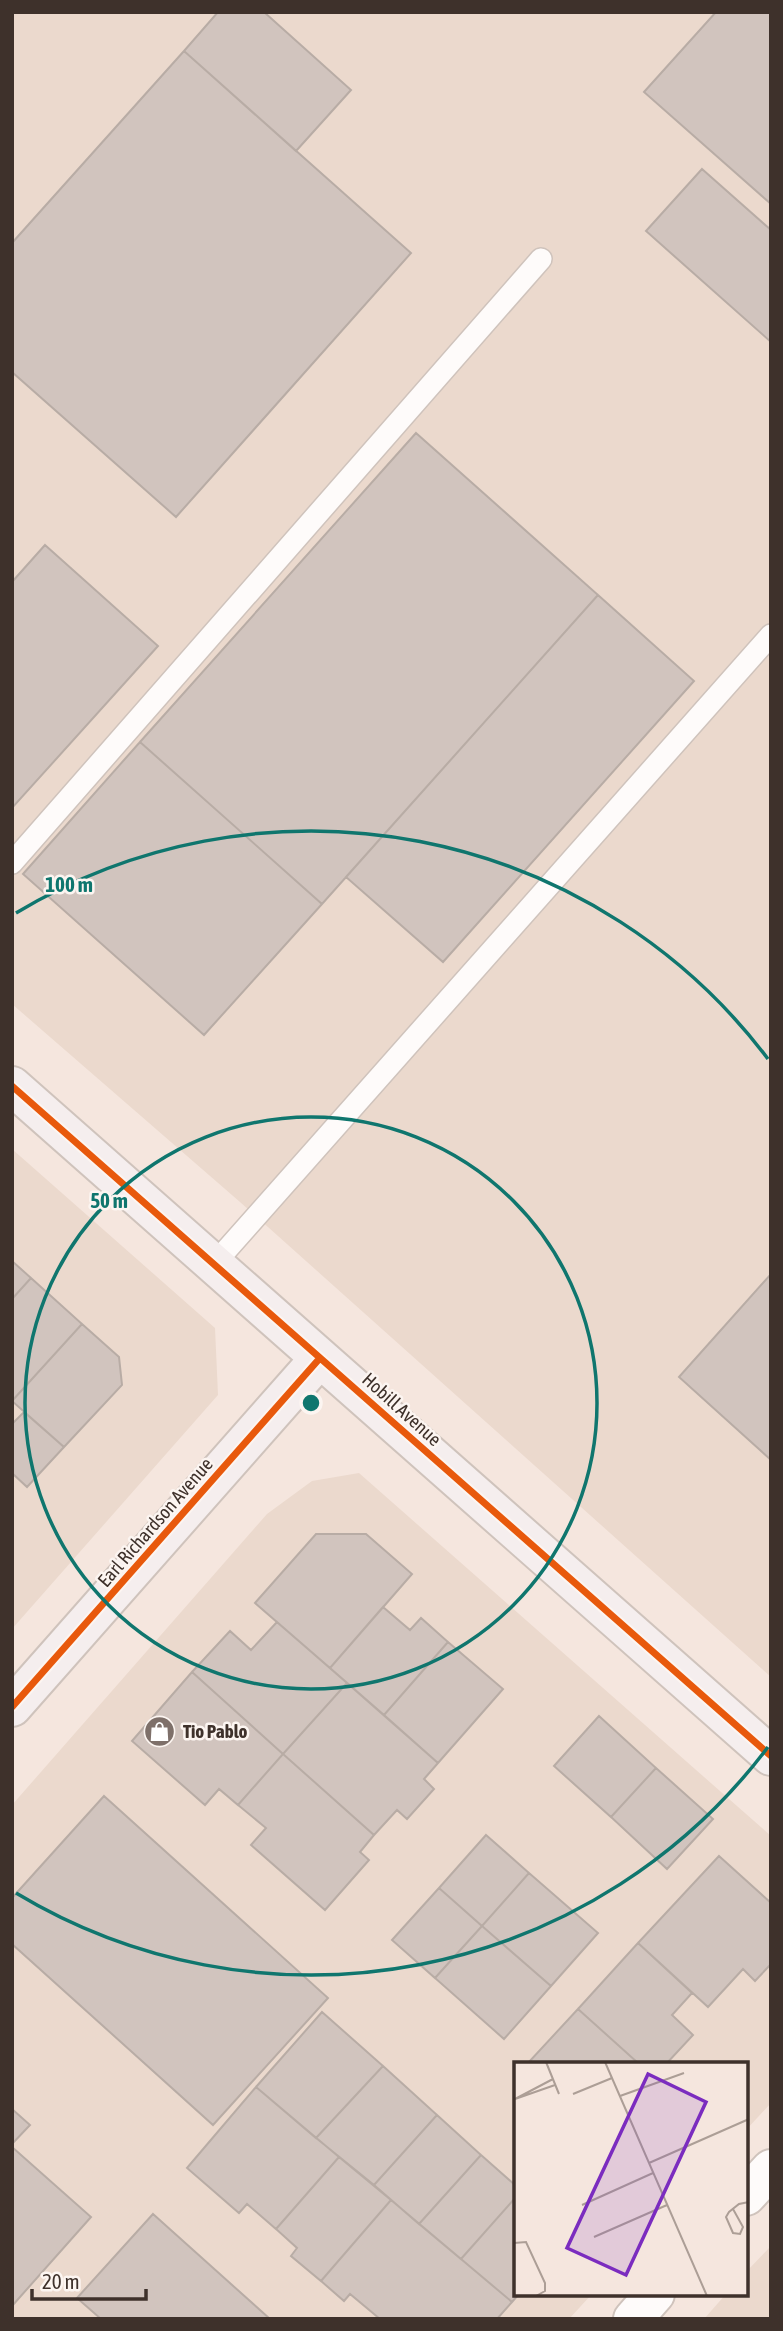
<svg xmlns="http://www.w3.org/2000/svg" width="783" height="2331" viewBox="0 0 783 2331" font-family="'Asap Condensed',sans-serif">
  <rect width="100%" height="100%" fill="#f5e6de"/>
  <!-- industrial -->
  <path fill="#ebd9cd" d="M12,12H771V1677L240,1202L12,1004Z
    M12,1149L215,1328L218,1395L12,1629Z
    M359,1473L771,1836V2103L746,2130V2063H515V2294H592L569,2319H12V1805L267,1514L312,1481Z
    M771,2246V2319H704L726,2294H746V2272Z"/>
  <!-- building -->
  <path fill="#d1c4be" stroke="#b8aca5" stroke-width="2" d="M218,12H264L351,90L296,151L184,51Z
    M716,12H771V204L644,92Z
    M184,51L411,253L176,517L12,372V243Z
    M702,169L771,230V342L646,231Z
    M416,433L598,595L322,904L140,742Z
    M45,545L158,646L12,808V582Z
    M598,595L694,681L443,962L346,877Z
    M140,742L322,904L204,1035L23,874Z
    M12,1261L31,1278L12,1299Z
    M771,1274V1460L679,1377Z
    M31,1278L82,1324L12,1401V1299Z
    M82,1324L119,1357L122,1385L64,1447L12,1401Z
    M24,1412L64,1447L27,1487L12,1473V1424Z
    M316,1534H366L412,1574L330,1668L255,1603Z
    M383,1607L410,1630L421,1618L448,1642L384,1715L330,1668Z
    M277,1622L347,1683L283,1754L192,1672L230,1631L251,1650Z
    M448,1642L503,1689L438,1763L384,1715Z
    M192,1672L283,1754L238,1805L219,1789L205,1805L132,1741Z
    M347,1683L438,1763L424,1779L434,1789L407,1819L397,1810L374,1835L283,1754Z
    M599,1716L656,1768L611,1817L554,1766Z
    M283,1754L374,1835L360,1852L369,1860L325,1910L251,1845L266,1828L238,1805Z
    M656,1768L713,1819L667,1869L611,1817Z
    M104,1796L328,1998L213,2125L12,1944V1898Z
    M486,1835L529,1873L482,1926L439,1888Z
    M719,1856L771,1903V1964L755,1981L743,1969L708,2007L638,1943Z
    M529,1873L598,1933L551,1986L482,1926Z
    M439,1888L482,1926L435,1978L392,1940Z
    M482,1926L551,1986L504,2039L435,1978Z
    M638,1943L692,1993L672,2015L693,2035L667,2063H638L578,2009Z
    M578,2009L638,2063H528Z
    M322,2012L383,2066L316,2138L256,2087Z
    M383,2066L437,2115L374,2185L316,2138Z
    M256,2087L339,2157L276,2229L247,2204L239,2213L187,2168Z
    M12,2109L30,2125L12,2144Z
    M437,2115L481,2155L419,2224L374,2185Z
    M12,2147L91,2217L12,2306Z
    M481,2155L515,2185V2198L461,2259L419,2224Z
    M339,2157L391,2200L321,2281L291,2256L297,2248L276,2229Z
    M515,2198V2294H519L512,2302L461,2259Z
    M391,2200L512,2302L497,2319H380L350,2294L344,2301L321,2281Z
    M153,2214L270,2319H101L77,2298Z"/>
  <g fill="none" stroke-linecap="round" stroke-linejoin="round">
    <defs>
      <path id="lane" d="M12,863L541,259
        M214,1264L771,635"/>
      <path id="street" d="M746,2196L771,2169
        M633,2319L655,2294"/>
      <path id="secondary" d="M12,1086L771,1756
        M12,1707L320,1358"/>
    </defs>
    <!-- lane casing -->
    <use href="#lane" stroke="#cfc3bc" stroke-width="24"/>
    <!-- street casing -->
    <use href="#street" stroke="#cfc3bc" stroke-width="42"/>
    <!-- secondary casing -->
    <use href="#secondary" stroke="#cfc3bc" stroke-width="42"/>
    <!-- lane -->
    <use href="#lane" stroke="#fefbfa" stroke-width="21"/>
    <!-- street -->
    <use href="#street" stroke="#fefbfa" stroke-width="38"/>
    <!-- secondary -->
    <use href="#secondary" stroke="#f5eeee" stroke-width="38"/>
    <defs>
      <path id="cycleway" d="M12,1086L771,1756
        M12,1707L320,1358"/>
    </defs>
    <!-- cycleway casing -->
    <use href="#cycleway" stroke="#fcf5f1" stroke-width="11"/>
    <!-- cycleway -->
    <use href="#cycleway" stroke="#e8590c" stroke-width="7"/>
  </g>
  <!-- distance rings -->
  <g fill="none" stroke="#0f766e" stroke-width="3.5">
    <circle cx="311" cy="1403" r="286"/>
    <path d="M768 1747A572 572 0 0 1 16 1893M16 913A572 572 0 0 1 768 1059"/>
  </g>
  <!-- icons -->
  <defs>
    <symbol id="shop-disc" viewBox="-11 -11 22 22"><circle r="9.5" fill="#7e706a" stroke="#fcf5f1"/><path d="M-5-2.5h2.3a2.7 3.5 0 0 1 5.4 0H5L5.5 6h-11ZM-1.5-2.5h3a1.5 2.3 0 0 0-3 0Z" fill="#fff"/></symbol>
  </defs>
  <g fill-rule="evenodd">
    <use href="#shop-disc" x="142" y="1714" width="35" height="35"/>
  </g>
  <g text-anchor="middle" stroke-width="5" stroke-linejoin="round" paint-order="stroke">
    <!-- street labels -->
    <g font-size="19" fill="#3e312b" stroke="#fcf5f1">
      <text transform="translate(402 1409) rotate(42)" y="7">Hobill Avenue</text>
      <text transform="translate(155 1522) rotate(-49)" y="7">Earl Richardson Avenue</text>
    </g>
    <!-- poi labels -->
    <g font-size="19" font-weight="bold" fill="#3e312b" stroke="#fcf5f1" text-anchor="start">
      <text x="183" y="1738">Tio Pablo</text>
    </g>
  </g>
  <!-- overview -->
  <g transform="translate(514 2062)">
    <rect width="234" height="234" fill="#f5e6de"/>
    <path fill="none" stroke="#ac9e96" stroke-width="2" d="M32,0L45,32M91,0L193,234M39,17L1,37L41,23M59,32L98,16M106,34L170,11M135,101L235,57M68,143L139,111M219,147L229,165L226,172L219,171L212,155L215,150L225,142L235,140M80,175L153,143M0,181L12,180L31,221V229L22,234"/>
    <path fill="#7b2cbf" fill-opacity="0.15" stroke="#7b2cbf" stroke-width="3.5" d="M134,12L192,40L112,213L53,186Z"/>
    <rect width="234" height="234" fill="none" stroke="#3e312b" stroke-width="3.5"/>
  </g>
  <circle cx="311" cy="1403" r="10" fill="#0f766e" stroke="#fcf5f1" stroke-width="3.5"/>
  <g font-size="21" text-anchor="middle" font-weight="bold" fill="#0f766e" stroke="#fcf5f1" stroke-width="5" stroke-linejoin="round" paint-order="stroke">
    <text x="69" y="892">100 m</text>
    <text x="109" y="1208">50 m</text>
  </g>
  <!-- border -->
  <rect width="783" height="2331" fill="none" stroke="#3e312b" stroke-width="28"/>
  <!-- scale -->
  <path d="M32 2289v10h114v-10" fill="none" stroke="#3e312b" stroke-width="3.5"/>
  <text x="42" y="2289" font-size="21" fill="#3e312b" stroke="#fcf5f1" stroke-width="5" paint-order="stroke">20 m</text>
</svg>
